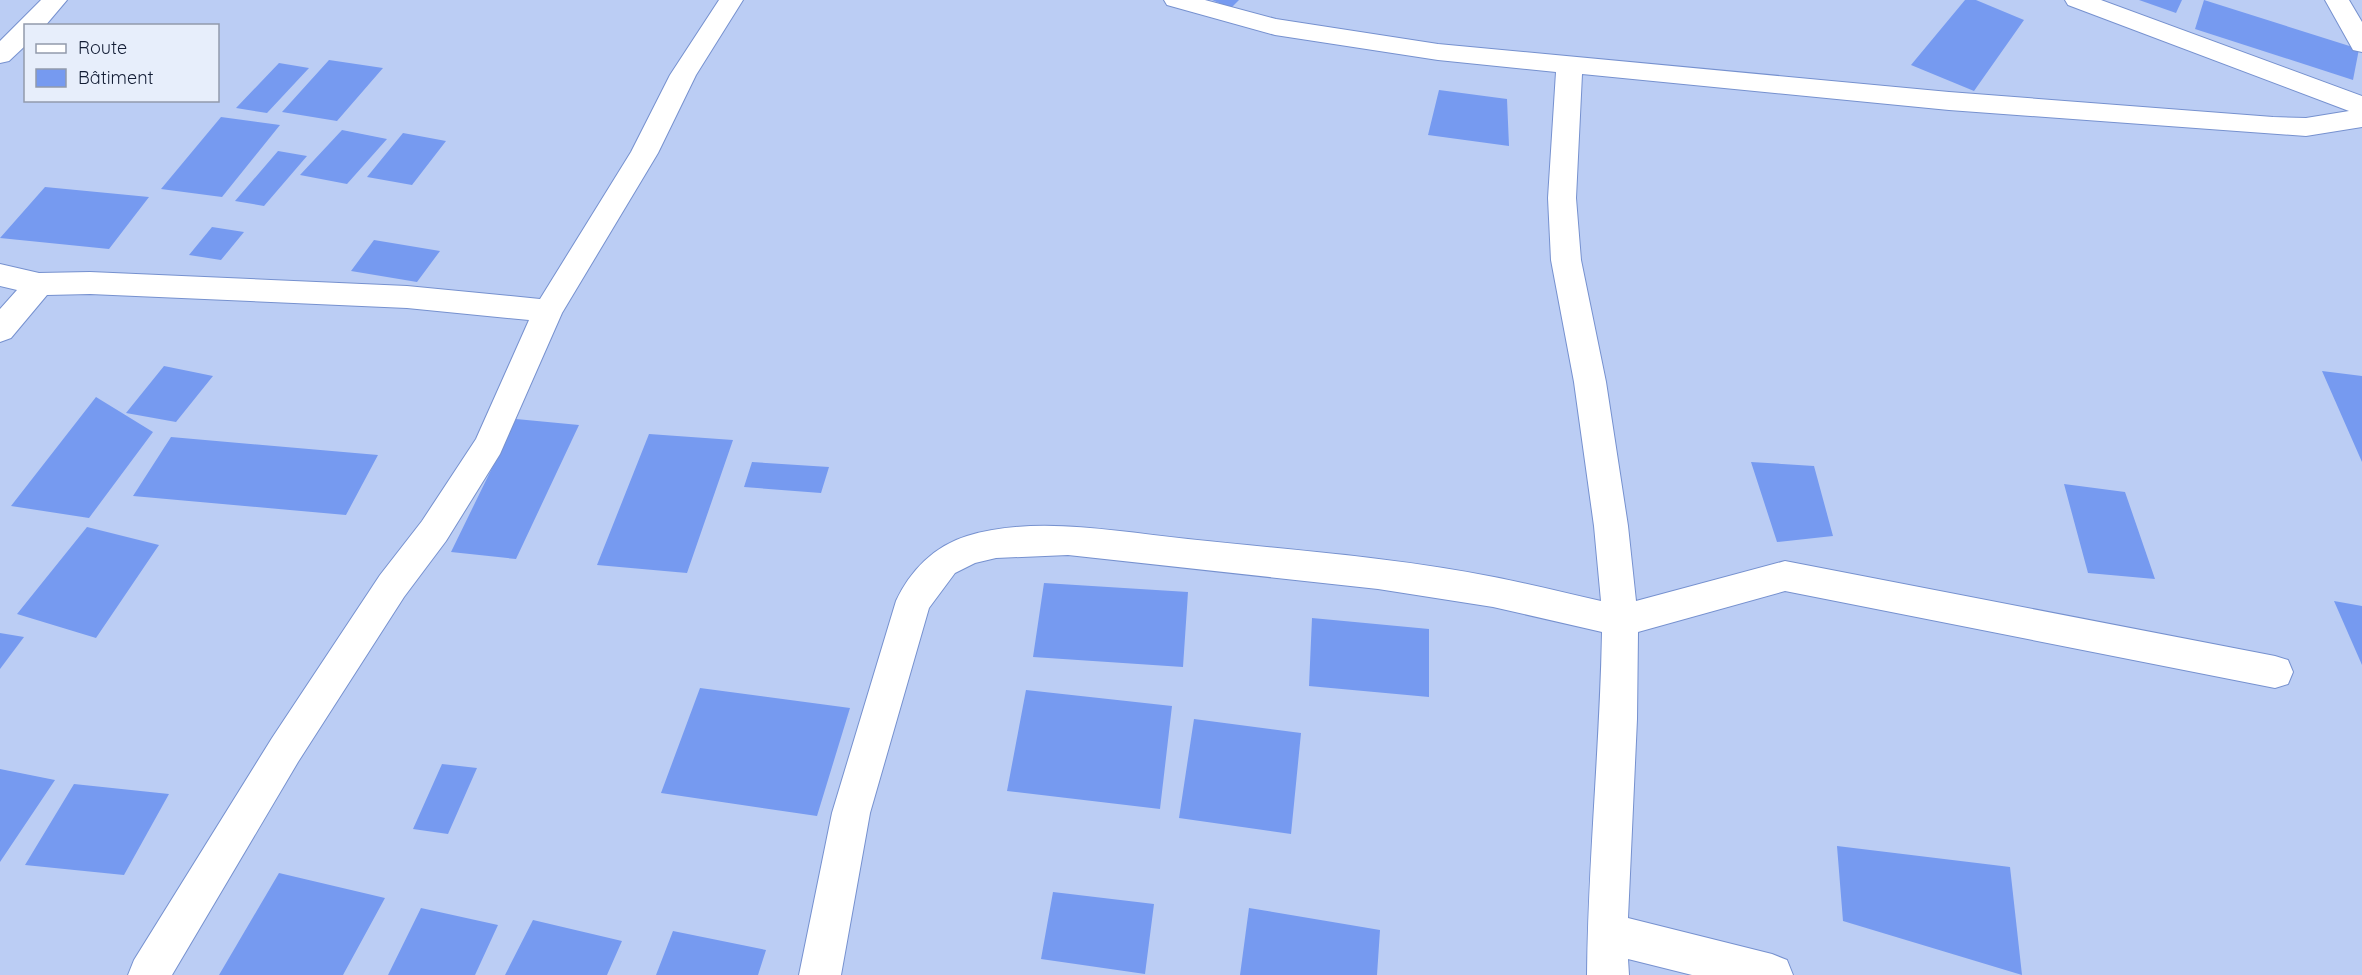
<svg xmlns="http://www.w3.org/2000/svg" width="2362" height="975" viewBox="0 0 2362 975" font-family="Quicksand,sans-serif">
  <rect width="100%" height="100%" fill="#bbcdf4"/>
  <!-- building -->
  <path fill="#769af0" d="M1212,0H1239L1231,8Z
    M1965,0H1976L2024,20L1974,91L1911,65Z
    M2139,0H2182L2176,13Z
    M2204,0L2359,49L2353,80L2195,29Z
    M329,60L383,68L337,121L282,112Z
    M279,63L309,68L267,113L236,108Z
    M1439,90L1507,99L1509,146L1428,135Z
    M221,117L280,125L222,197L161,189Z
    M342,130L387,139L347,184L300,175Z
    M403,133L446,141L412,185L367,177Z
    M278,151L307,156L264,206L235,201Z
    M45,187L149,197L109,249L0,238Z
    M212,227L244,232L221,260L189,255Z
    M374,240L440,251L417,282L351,271Z
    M164,366L213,376L176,422L126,413Z
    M2322,371L2362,376V462Z
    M96,397L153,432L89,518L11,506Z
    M516,419L579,425L516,559L451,552Z
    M649,434L733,440L687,573L597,565Z
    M171,437L378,455L346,515L133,496Z
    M752,462L829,467L821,493L744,487Z
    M1751,462L1814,466L1833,536L1777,542Z
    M2064,484L2125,492L2155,579L2088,573Z
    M87,527L159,545L96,638L17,614Z
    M1044,583L1188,592L1183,667L1033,657Z
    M2334,601L2362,606V665Z
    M1312,618L1429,629V697L1309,686Z
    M0,633L24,637L0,669Z
    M700,688L850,708L817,816L661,793Z
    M1026,690L1172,706L1160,809L1007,791Z
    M1194,719L1301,733L1291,834L1179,818Z
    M442,764L477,768L448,834L413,829Z
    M0,769L55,780L0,862Z
    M74,784L169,794L124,875L25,865Z
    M1837,846L2010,867L2022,975L1843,921Z
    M279,873L385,898L343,975H219Z
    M1053,892L1154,904L1145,974L1041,959Z
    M421,908L498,925L475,975H388Z
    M1249,908L1380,930L1377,975H1240Z
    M533,920L622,941L607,975H505Z
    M673,931L766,950L758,975H656Z"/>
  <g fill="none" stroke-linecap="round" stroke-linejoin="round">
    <defs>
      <path id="street" d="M41,0H67L45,26H26V45L9,61L0,63V41Z
        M719,0H743L696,75L658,153L562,313L500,454L446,541L404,597L298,762L172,975H128L134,960L272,738L380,575L422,521L476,439L529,320L407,308L90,294L47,295L11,338L0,342V309L17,290L0,286V264L39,273L90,272L407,286L540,299L631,152L670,75Z
        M1164,0H1205L1276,19L1438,44L1949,92L2273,117L2306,118L2349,111L2068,5L2065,0H2101L2362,96V127L2306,136L1949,110L1582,74L1576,198L1581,260L1606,382L1628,526L1636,601L1785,561L2275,656L2288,660L2293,672L2288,684L2275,688L1785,591L1638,632L1637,719L1628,918L1772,954L1787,960L1793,975H1692L1628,959L1629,975H1587C1588,861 1600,747 1602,632L1493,607L1378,589L1068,555L996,558L975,563L955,573L929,608L870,813L841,975H799L832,813L896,601C910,571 934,546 967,536C1035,515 1119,532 1188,539C1290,550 1394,557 1494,577C1530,584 1565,593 1601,601L1594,526L1574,382L1551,260L1548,198L1556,72L1438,60L1275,35L1167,5Z
        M2325,0H2349L2362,22V52L2353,50Z"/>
    </defs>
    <!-- street casing -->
    <use href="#street" stroke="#7691cf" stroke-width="2"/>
    <!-- street -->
    <use href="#street" fill="#fff" fill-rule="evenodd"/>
  </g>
  <!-- legend -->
  <rect x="24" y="24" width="195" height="78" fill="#e7eefb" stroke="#929aac" stroke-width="1.5"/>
  <rect x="36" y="44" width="30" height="9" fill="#ffffff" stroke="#929aac" stroke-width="1.5"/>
  <text x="78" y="54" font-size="18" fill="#131d35">Route</text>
  <rect x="36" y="69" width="30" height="18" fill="#769af0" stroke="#929aac" stroke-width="1.5"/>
  <text x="78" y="84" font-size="18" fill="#131d35">Bâtiment</text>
</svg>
